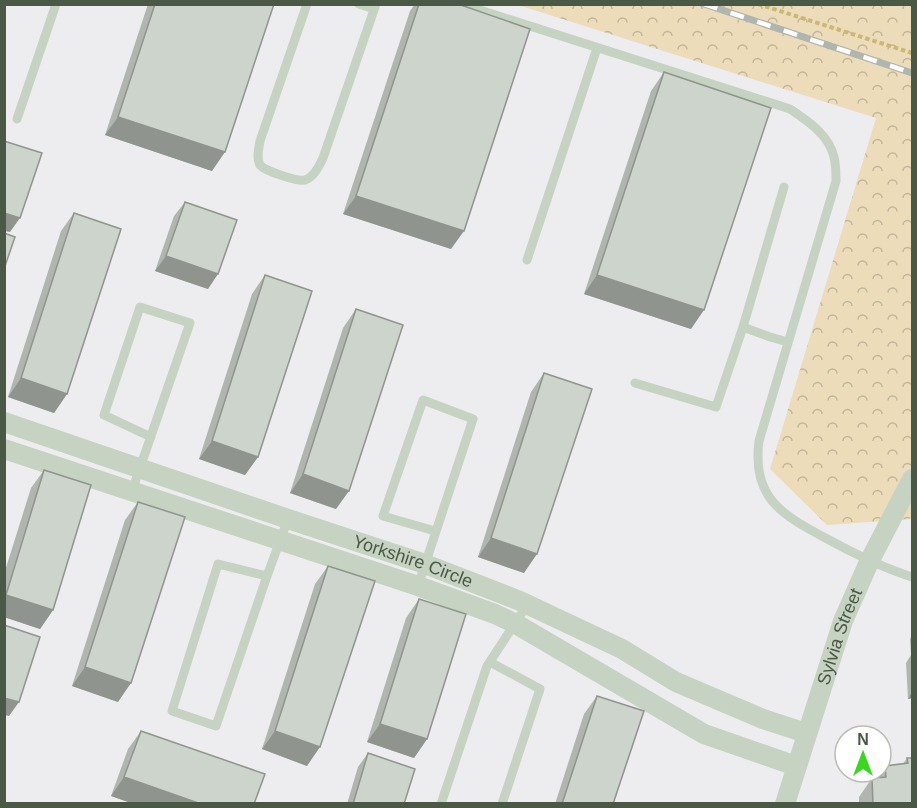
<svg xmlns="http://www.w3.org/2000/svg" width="917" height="808" viewBox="0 0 917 808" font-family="Arial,sans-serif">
  <defs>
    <pattern id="forest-crowns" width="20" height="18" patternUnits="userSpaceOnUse" patternTransform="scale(1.5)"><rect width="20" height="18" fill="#eddcba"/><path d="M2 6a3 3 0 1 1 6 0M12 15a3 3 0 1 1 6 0" fill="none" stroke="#c2b599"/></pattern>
  </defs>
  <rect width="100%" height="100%" fill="#edecef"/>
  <!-- forest -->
  <path fill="url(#forest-crowns)" d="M518,5H912V516L910,519L827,525L770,469L876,118Z"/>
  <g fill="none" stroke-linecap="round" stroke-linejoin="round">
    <!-- path -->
    <path stroke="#cab873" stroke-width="4" stroke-dasharray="4.5 3" stroke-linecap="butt" d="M758,4L912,53"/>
    <!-- service -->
    <path stroke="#c6d3c2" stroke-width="9" d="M307,4L260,141C259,148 256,158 260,165C265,171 298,182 305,180C314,177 319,166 323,158L376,4
      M359,4L374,9
      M461,4L790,109C808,121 829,135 834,157C836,165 836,174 836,181L759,441C751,502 787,517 833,542C859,556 884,568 912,577
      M17,119L56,4
      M784,187L743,327L770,337L788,342
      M527,260L597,48
      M635,383L716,407L743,327
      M132,491L190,323L140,307L104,415L151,437
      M267,576L218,564L172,711L216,726L267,576L288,519
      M418,586L473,419L423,400L383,516L435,531
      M490,662L540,689L502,804
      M441,804L487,666L527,605"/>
    <!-- minor -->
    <g stroke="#c6d3c2" stroke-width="20">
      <path id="s1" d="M4,422L288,519L425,564L520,601L622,649L676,682L763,719L806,733"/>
      <path d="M4,449L418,586L495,614L516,624L704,734L796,766"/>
      <path id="s2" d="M785,804L843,621L869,562L912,479"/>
    </g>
    <defs>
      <path id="rail" d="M704,4L912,73"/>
    </defs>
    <!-- rail casing -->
    <use href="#rail" stroke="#afb6ae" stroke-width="7"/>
    <!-- rail -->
    <use href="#rail" stroke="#fff" stroke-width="4.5" stroke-dasharray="14" stroke-linecap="butt"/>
  </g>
  <!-- wall -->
  <path fill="#b0b6af" d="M148,4H274L212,171L105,135Z
    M415,4H458L451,249L343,214L410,11Z
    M664,72L691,329L584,294L651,91Z
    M185,202L208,289L155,271L174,216Z
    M74,213L67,394L54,413L8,397L61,231Z
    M265,275L258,457L245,475L199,459L252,294Z
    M356,309L336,509L290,493L343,328Z
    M544,373L524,573L478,557L531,392Z
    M44,470L53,610L40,629L4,617V574L31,488Z
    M138,502L118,702L72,686L125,520Z
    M328,566L307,766L262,749L315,584Z
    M419,599L427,739L414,758L367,742L406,618Z
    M912,635V698L908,699L906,663L911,655L910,639Z
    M597,696L613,804H555L584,714Z
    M141,731L254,804H134L111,796L128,749Z
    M368,753L404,804H347L358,767Z
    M907,758L912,804H859V797L872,778H877L885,766L903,764Z"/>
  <!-- shaded-wall -->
  <path fill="#90948e" d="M118,117L225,152L212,171L105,135Z
    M356,196L464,231L451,249L343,214Z
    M4,213L20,218L10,232L4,231Z
    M166,256L218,274L208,289L155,271Z
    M597,275L704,310L691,329L584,294Z
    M21,378L67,394L54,413L8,397Z
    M212,441L258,457L245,475L199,459Z
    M303,474L349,491L336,509L290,493Z
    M491,538L537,554L524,573L478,557Z
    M6,595L53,610L40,629L4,617V596Z
    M85,667L131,683L118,702L72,686Z
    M912,692V698L908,699Z
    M4,698L19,702L9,716L4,715Z
    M380,724L427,739L414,758L367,742Z
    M275,731L320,747L307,766L262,749Z
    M124,777L201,804H134L111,796Z"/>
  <!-- building -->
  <path fill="#cdd4cb" stroke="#90948e" stroke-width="1.5" d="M155,4H274L225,152L118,117Z
    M419,4H458L530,29L464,231L356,196Z
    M664,72L771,108L704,310L597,275Z
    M4,141L42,153L20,218L4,213Z
    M185,202L237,220L218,274L166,256Z
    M74,213L121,229L67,394L21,378Z
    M4,233L15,237L4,269Z
    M265,275L312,291L258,457L212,441Z
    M356,309L403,325L349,491L303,474Z
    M544,373L592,389L537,554L491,538Z
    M44,470L91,485L53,610L6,595Z
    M138,502L185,517L131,683L85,667Z
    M328,566L375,581L320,747L275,731Z
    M419,599L466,614L427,739L380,724Z
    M4,625L40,637L19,702L4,698Z
    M597,696L644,711L613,804H562Z
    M141,731L265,774L254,804H201L124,777Z
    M368,753L415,769L404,804H353Z
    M907,758H912V804H873L872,778L886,777L885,766L908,763Z"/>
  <g text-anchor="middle" stroke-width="4.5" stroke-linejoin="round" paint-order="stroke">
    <!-- street labels -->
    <g font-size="18" fill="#4a5945" stroke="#fff">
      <text dy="6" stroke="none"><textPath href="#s1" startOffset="432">Yorkshire Circle</textPath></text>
      <text dy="6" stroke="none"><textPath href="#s2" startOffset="176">Sylvia Street</textPath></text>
    </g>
  </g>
  <!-- border -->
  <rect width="917" height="808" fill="none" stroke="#4a5945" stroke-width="12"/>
  <!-- north arrow -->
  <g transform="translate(863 754)"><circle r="28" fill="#ffffff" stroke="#b7bdb5" stroke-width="1.5"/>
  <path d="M0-4.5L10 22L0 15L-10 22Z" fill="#38d81c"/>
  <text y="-9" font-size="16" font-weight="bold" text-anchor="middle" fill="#4a5945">N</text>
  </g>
</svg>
